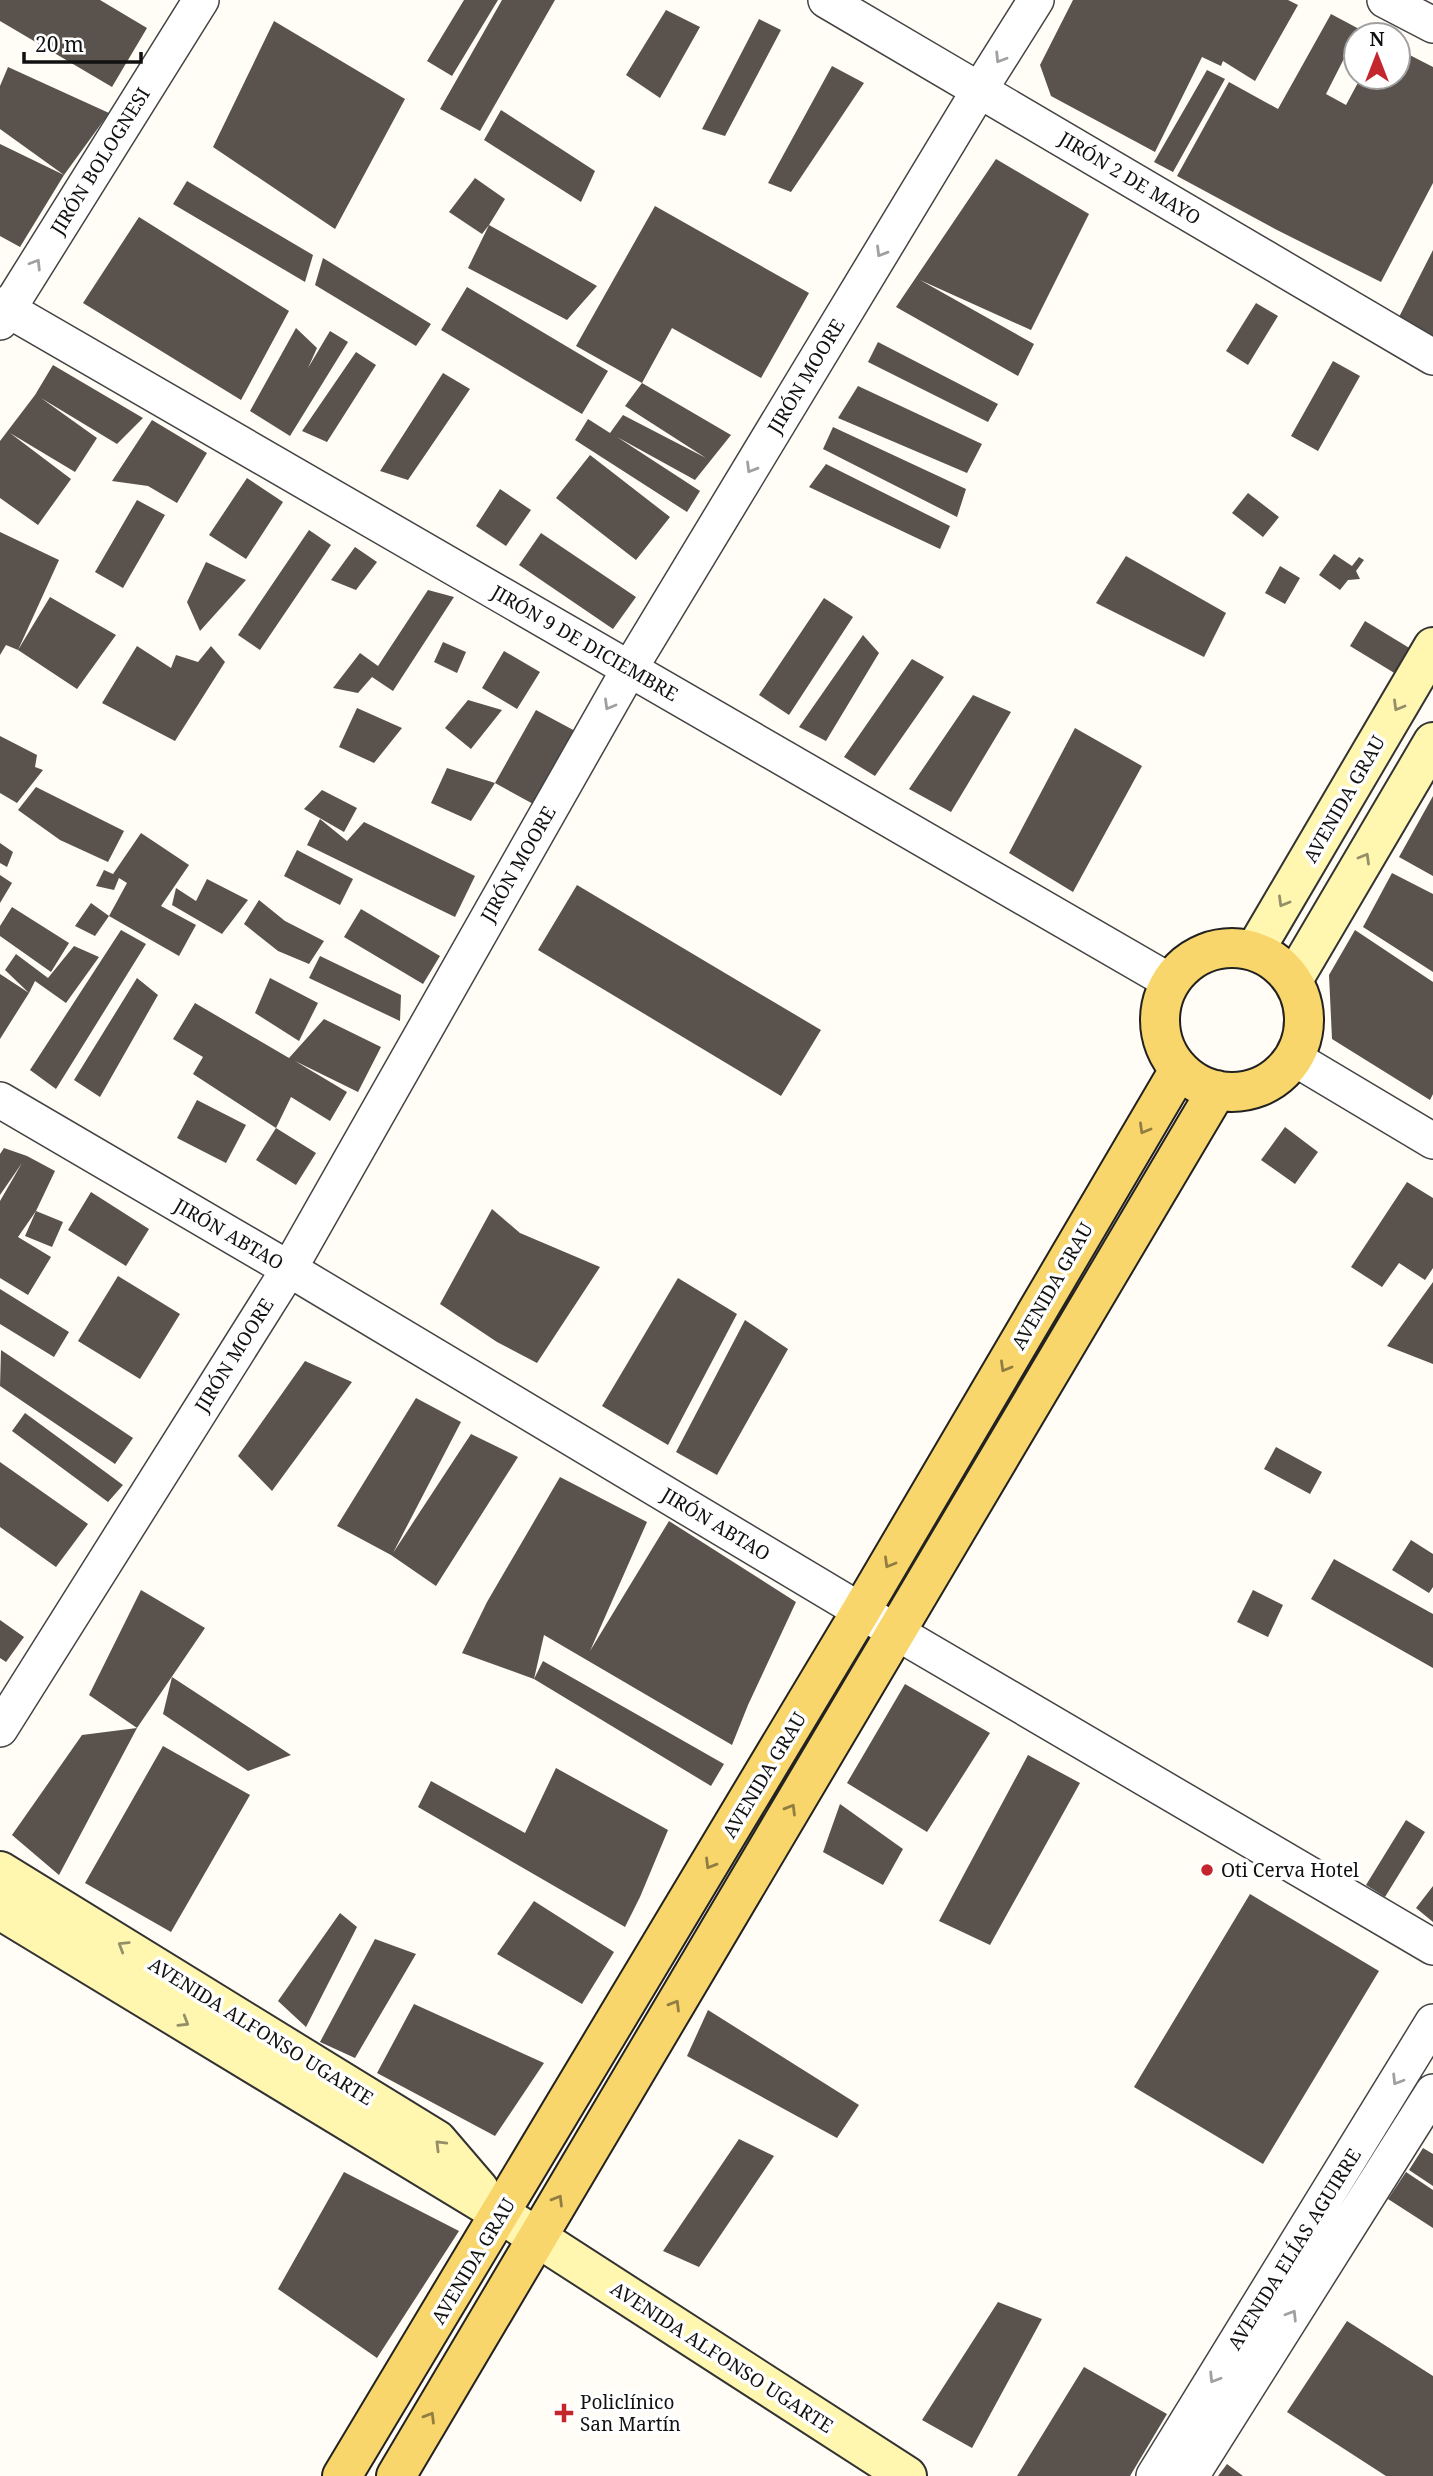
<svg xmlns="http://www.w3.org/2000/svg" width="1433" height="2476" viewBox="0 0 1433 2476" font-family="'Noto Serif',serif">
  <rect width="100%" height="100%" fill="#fffdf5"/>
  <!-- building -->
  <path fill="#5a524d" d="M0,0H100L147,28L112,87L0,21Z
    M464,0H498L452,76L427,61Z
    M502,0H555L480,131L440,109Z
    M1073,0H1288L1298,5L1255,81L1223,61L1221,66L1202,57L1155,152L1051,96L1040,65Z
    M666,10L700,27L660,98L626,75Z
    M1331,14L1361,30L1356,35L1326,94L1346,105L1361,77H1398V49L1433,67V183L1381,282L1277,230L1177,176L1229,82L1278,109Z
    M759,19L781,30L725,136L702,129Z
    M274,21L405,99L335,229L213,147Z
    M832,66L864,83L791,192L768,183Z
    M8,67L109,113L64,175L20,247L0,236V144L64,175L0,129V86Z
    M1207,70L1225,79L1173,172L1154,162Z
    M501,110L595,171L581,202L484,140Z
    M996,159L1089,214L1031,330L920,280L1034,344L1018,376L896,307Z
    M475,178L505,199L489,225L597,286L567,320L468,268L489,225L482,234L449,212Z
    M187,181L313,255L305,282L173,204Z
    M655,206L809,293L761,378L672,328L642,383L576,346Z
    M139,217L289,311L241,400L83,303Z
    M1433,250V336L1399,317Z
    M323,258L431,324L416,346L315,285Z
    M467,287L608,371L582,414L441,330Z
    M1256,303L1278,316L1248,365L1226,351Z
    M296,328L317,348L308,368L330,331L348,342L290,436L250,411Z
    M878,342L998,404L988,422L868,362Z
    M356,352L376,365L327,442L302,431Z
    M1333,361L1360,376L1318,451L1291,436Z
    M53,365L143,418L117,444L41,398L97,438L75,472L10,433L71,479L38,525L0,498V441L35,395Z
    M443,373L470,389L408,480L380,471Z
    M642,383L731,435L695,480L617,437L700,491L687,512L575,440L588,419L610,433L623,415L706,458L625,406Z
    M858,386L982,444L967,473L838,418Z
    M152,420L207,453L177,503L148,486L112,481Z
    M833,427L966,489L957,517L823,449Z
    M590,455L670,517L636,560L556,498Z
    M826,464L950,526L940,549L809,487Z
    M247,478L283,502L246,559L209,535Z
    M500,489L531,510L506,546L476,526Z
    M1248,493L1279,517L1263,537L1232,513Z
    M137,500L165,515L123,588L95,572Z
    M309,530L331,545L260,650L238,635Z
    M0,532L59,560L18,650L50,597L116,635L77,689L18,650L6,645L0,655Z
    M541,533L636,597L613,629L519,565Z
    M355,547L377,562L356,590L331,580Z
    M1334,554L1352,566L1359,557L1364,560L1356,571L1360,579L1348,580L1340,590L1319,575Z
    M1126,556L1226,613L1204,657L1096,603Z
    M206,562L246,580L200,631L187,602Z
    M1280,566L1300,578L1285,604L1265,593Z
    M428,590L454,597L393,691L372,677L358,693L333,688L360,653L378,666Z
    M824,598L853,617L789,715L759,695Z
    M1365,621L1411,649L1396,674L1350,646Z
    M863,635L879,653L826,741L799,727Z
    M443,642L466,652L457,673L434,662Z
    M137,646L171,668L176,655L198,662L211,646L225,662L175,741L102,703Z
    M504,651L540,672L517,709L482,688Z
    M912,659L944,677L875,776L844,757Z
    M973,695L1011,712L951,812L909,789Z
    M468,700L502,710L471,749L445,728Z
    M357,708L402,728L374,763L339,747Z
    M536,710L577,732L535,805L495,783Z
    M1075,728L1142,766L1073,892L1009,853Z
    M0,736L37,755L35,767L43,770L17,803L0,793Z
    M447,768L495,783L471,821L431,803Z
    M36,787L124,831L108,862L60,840L18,810Z
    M322,790L357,808L344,832L304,809Z
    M1433,796V876L1399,857Z
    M320,819L347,841L364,822L475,876L455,917L307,845Z
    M141,833L189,865L161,906L196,925L179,956L109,916L127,883L119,878L114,890L96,886L104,870L113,874Z
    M0,843L13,852L7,867L0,863Z
    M297,850L353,879L340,905L284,876Z
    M1392,873L1433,894V972L1363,927Z
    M0,875L12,883L0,903Z
    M207,879L248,900L222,934L172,905L176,888L196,901Z
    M577,885L821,1030L781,1096L538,950Z
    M259,900L285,921L324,941L309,964L278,951L244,924Z
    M91,903L109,916L95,936L75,926Z
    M12,907L69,943L51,972L0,936V926Z
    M361,909L440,956L423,984L344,937Z
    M121,930L146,944L56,1089L30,1070Z
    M1355,930L1433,982V1094L1430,1100L1332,1039L1329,975Z
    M74,946L99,957L66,1003L35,981L29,993L5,970L16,954L48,978Z
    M320,956L401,995L400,1021L309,978Z
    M0,974L29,993L0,1039Z
    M137,978L158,995L100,1097L74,1080Z
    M270,978L318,1003L299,1041L255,1013Z
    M195,1003L289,1058L324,1019L381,1047L358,1092L295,1061L347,1092L330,1121L291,1097L276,1128L193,1074L203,1057L173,1039Z
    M197,1100L246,1125L226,1163L177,1138Z
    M1285,1127L1318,1152L1295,1184L1261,1160Z
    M276,1128L316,1153L296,1185L256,1160Z
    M4,1148L27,1156L55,1171L36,1211L63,1222L52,1247L25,1236L36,1211L18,1237L51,1257L28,1295L0,1278V1201L22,1163L0,1195V1154Z
    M1407,1182L1433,1198V1268L1425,1280L1399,1263L1382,1287L1351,1267Z
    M91,1192L149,1229L126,1266L68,1230Z
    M492,1209L520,1233L600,1267L537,1363L497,1342L440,1304Z
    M118,1276L180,1314L140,1379L78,1341Z
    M678,1278L737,1314L668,1445L602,1406Z
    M1433,1282V1364L1387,1346Z
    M0,1289L69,1332L54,1357L0,1324Z
    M745,1320L788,1349L717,1475L676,1452Z
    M1,1350L133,1438L115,1464L0,1386Z
    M305,1361L352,1382L272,1491L238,1456Z
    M416,1398L461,1422L393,1553L471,1434L518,1457L436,1586L391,1555L337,1526Z
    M25,1413L123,1485L108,1502L12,1431Z
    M1276,1447L1322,1472L1310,1494L1264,1469Z
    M0,1462L88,1524L56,1567L0,1527Z
    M560,1477L647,1522L590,1651L669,1521L796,1602L748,1705L732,1745L544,1635L534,1679L462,1653L487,1602Z
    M1411,1540L1433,1554V1587L1429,1593L1392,1570Z
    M1334,1559L1433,1614V1668L1311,1599Z
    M141,1590L205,1628L137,1728L59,1875L12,1835L82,1735L137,1728L89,1695Z
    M1253,1590L1283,1605L1268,1637L1237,1622Z
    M0,1620L24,1637L6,1662L0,1658Z
    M543,1661L724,1764L711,1786L534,1679Z
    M172,1677L291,1755L248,1771L163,1714Z
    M905,1684L990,1733L927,1832L847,1783Z
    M163,1746L250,1795L171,1932L85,1883Z
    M1028,1755L1080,1783L990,1945L939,1921Z
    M556,1768L668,1830L640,1897L625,1927L418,1807L431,1781L525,1833Z
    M840,1804L903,1849L883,1885L823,1852Z
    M1406,1820L1425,1832L1385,1897L1366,1885Z
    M1433,1886V1922L1416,1908Z
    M1250,1894L1379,1971L1263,2164L1134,2087Z
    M534,1901L614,1952L582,2004L497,1954Z
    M340,1913L357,1927L306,2027L278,2001Z
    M375,1939L416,1954L355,2058L320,2042Z
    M414,2004L544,2063L495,2136L377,2073Z
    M708,2010L859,2105L837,2138L687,2056Z
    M739,2139L774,2156L699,2267L663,2251Z
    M1423,2148L1433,2154V2186L1409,2170Z
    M344,2172L459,2231L377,2358L278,2289Z
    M1406,2172L1433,2190V2228L1388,2199Z
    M998,2302L1042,2319L972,2448L922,2420Z
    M1347,2321L1433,2376V2476H1386L1287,2412Z
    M1084,2367L1167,2414L1130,2476H1017Z
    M1227,2464L1243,2476H1218Z"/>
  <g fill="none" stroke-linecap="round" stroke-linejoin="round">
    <defs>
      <path id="street" d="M826,0L1433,357
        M1385,0L1433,25
        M0,305L1169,981
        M0,322L201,0
        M1294,1058L1433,1141
        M0,1100L289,1269L896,1632L1433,1947
        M0,1729L289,1269L630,668L980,89L1036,0
        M1154,2476L1433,2022
        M1191,2476L1433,2092"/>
      <path id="secondary" d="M1255,950L1433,647
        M1293,980L1433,742
        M0,1871L437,2140L479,2189
        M0,1910L501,2214L907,2476"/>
      <path id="primary" d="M1160 1020a72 72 0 1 1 144 0a72 72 0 1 1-144 0Z
        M342,2476L861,1611L1179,1070
        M396,2476L1217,1090"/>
    </defs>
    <!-- street casing -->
    <use href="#street" stroke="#444" stroke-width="38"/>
    <!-- secondary casing -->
    <use href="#secondary" stroke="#333" stroke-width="42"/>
    <!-- primary casing -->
    <use href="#primary" stroke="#222" stroke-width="42"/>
    <!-- street -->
    <use href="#street" stroke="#fff" stroke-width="35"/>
    <!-- secondary -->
    <use href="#secondary" stroke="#fff6b0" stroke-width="38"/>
    <!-- primary -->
    <use href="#primary" stroke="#f9d66b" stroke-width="38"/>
  </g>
  <!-- one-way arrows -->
  <defs><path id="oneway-chevron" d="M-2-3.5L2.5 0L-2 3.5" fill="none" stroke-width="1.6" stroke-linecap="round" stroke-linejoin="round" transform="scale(1.75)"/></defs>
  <g stroke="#a0a0a0">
    <use href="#oneway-chevron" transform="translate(1000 58) rotate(122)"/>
    <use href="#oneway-chevron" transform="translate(881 252) rotate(121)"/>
    <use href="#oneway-chevron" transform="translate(36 264) rotate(-58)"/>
    <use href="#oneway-chevron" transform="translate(751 468) rotate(121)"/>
    <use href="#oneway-chevron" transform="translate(609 705) rotate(120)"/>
    <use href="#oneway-chevron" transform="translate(1397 2080) rotate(122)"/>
    <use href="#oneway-chevron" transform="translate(1292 2315) rotate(-58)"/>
    <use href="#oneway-chevron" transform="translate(1214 2378) rotate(122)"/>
  </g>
  <g stroke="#948f68">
    <use href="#oneway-chevron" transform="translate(1398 706) rotate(120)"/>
    <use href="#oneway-chevron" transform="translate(1365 858) rotate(-60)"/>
    <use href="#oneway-chevron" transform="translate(1283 902) rotate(120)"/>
    <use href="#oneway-chevron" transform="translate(123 1946) rotate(-148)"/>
    <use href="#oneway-chevron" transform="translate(184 2022) rotate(31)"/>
    <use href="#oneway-chevron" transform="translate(440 2145) rotate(-135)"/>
  </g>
  <g stroke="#917d42">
    <use href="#oneway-chevron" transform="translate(1144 1129) rotate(120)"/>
    <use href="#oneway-chevron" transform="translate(1005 1367) rotate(120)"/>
    <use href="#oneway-chevron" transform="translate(889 1563) rotate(120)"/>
    <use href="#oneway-chevron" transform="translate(791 1809) rotate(-59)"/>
    <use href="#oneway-chevron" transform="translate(710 1864) rotate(121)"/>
    <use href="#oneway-chevron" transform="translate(675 2005) rotate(-59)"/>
    <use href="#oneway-chevron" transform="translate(558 2200) rotate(-59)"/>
    <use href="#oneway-chevron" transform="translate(430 2417) rotate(-59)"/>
  </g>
  <!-- markers -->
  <g fill="#c4262e" stroke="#fff" stroke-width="2.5">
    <circle cx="1207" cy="1870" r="7"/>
    <path d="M560.5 2402.5h7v7h7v7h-7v7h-7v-7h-7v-7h7z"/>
  </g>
  <g text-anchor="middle" stroke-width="7" stroke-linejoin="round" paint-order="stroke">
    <!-- street labels -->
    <g font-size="19" fill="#111" stroke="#fff">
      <text transform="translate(100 161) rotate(-58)" y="7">JIRÓN BOLOGNESI</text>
      <text transform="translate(1130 178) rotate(31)" y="7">JIRÓN 2 DE MAYO</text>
      <text transform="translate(806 376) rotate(-59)" y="7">JIRÓN MOORE</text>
      <text transform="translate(585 643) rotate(30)" y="7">JIRÓN 9 DE DICIEMBRE</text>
      <text transform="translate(1344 799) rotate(-60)" y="7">AVENIDA GRAU</text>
      <text transform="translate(518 864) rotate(-60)" y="7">JIRÓN MOORE</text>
      <text transform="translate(229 1234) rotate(30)" y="7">JIRÓN ABTAO</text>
      <text transform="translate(1052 1286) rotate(-60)" y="7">AVENIDA GRAU</text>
      <text transform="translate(234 1355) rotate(-58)" y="7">JIRÓN MOORE</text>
      <text transform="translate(716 1524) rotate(31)" y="7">JIRÓN ABTAO</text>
      <text transform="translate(764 1775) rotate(-59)" y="7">AVENIDA GRAU</text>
      <text transform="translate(261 2031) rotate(32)" y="7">AVENIDA ALFONSO UGARTE</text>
      <text transform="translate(1294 2249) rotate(-58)" y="7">AVENIDA ELÍAS AGUIRRE</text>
      <text transform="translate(473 2261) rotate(-59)" y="7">AVENIDA GRAU</text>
      <text transform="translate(722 2357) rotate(33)" y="7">AVENIDA ALFONSO UGARTE</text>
    </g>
    <!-- poi labels -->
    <g font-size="19" fill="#111" stroke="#fff" text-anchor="start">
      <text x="1221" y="1877">Oti Cerva Hotel</text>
      <text x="580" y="2409">Policlínico<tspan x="580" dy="22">San Martín</tspan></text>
    </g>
  </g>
  <!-- north arrow -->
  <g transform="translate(1377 56)"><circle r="33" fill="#ffffff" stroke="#a0a0a0" stroke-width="2"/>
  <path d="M0-5L12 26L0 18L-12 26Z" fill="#c4262e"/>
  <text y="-10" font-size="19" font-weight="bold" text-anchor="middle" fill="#111111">N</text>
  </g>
  <!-- scale -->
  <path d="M24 52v10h117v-10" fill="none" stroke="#111111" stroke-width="3.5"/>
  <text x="35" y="52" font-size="21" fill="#111111" stroke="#ffffff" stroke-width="5" paint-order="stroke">20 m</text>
</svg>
